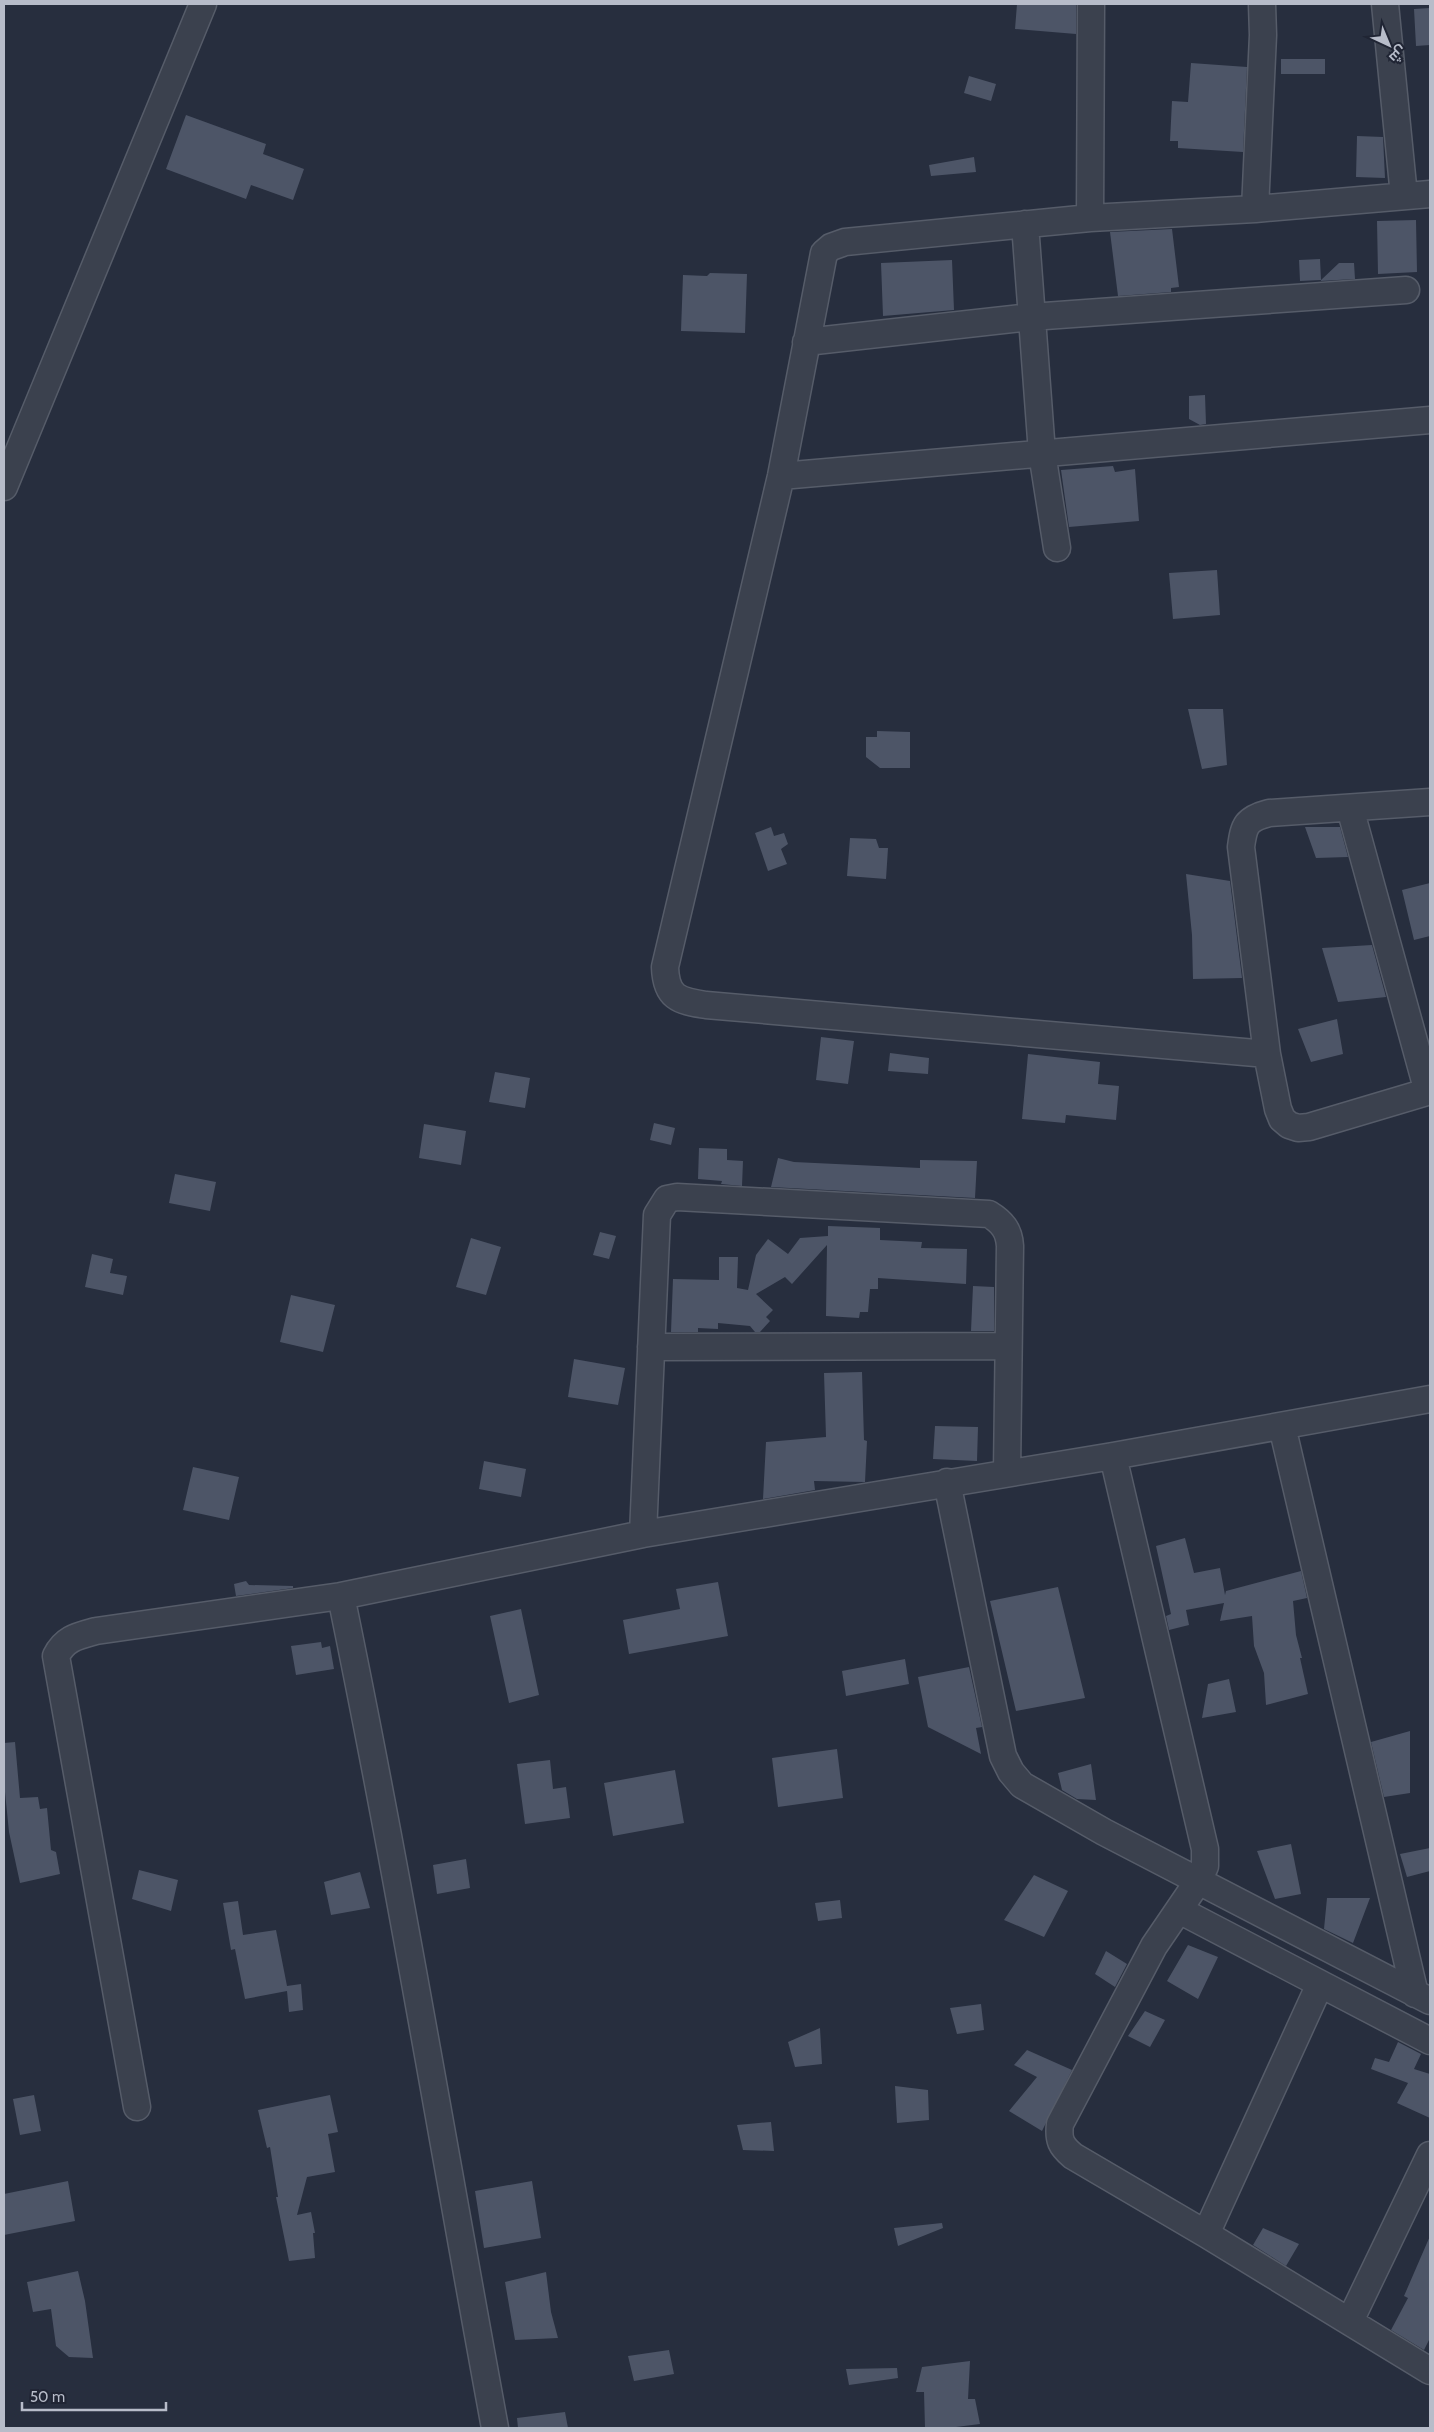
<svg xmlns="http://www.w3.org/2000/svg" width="1434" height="2432" viewBox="0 0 1434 2432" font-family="Cabin,Cairo,sans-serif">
  <rect width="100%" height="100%" fill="#272e3e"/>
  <!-- building -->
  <path fill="#4d5567" d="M1017,4L1076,5V34L1015,29Z
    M1430,8V45L1416,46L1414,9Z
    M1281,59H1325V74H1281Z
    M1191,63L1247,67L1243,152L1178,148V141H1170L1172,101L1188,102Z
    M969,76L996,84L991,101L964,93Z
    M186,115L266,144L263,154L304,169L293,200L251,185L246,199L166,169Z
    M1357,136L1383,137L1385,178L1356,177Z
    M974,157L976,172L931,176L929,165Z
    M1416,220L1417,272L1378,274L1377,221Z
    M1172,229L1179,287L1171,288V292L1118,296L1110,232Z
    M1320,259L1321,280L1300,281L1299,260Z
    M952,260L954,310L883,316L881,263Z
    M1339,263H1354L1355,279L1320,281Z
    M710,273L747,274L745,333L681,331L683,275L707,276Z
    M1205,395L1206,424L1200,425L1189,419V396Z
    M1113,466L1115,472L1135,469L1139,521L1069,527L1061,470Z
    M1217,570L1220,615L1173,619L1169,573Z
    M1188,709H1223L1227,765L1202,769Z
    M877,731L910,732V768H880L866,757V737H877Z
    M771,827L774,836L784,833L788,844L781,849L787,864L768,871L755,833Z
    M1305,827H1340L1348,857L1316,858Z
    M850,838L876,839L879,848H888L886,879L847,876Z
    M1186,874L1230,881L1242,978L1193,979L1192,935Z
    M1430,883V936L1414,940L1402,890Z
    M1372,945L1386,997L1338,1002L1322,948Z
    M1337,1019L1343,1054L1311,1062L1298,1029Z
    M821,1037L854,1041L848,1084L816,1080Z
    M890,1053L929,1058L928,1074L888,1071Z
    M1028,1054L1100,1062L1098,1084L1119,1086L1116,1120L1066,1115L1065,1123L1022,1119Z
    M495,1072L530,1078L525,1108L489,1102Z
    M654,1123L675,1128L671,1145L650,1140Z
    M424,1124L466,1131L461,1165L419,1158Z
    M699,1148L727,1149V1160L743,1161L742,1186L721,1184L722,1181L698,1179Z
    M778,1158L794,1162L920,1168V1160L977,1161L975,1198L771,1187Z
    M175,1174L216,1182L210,1211L169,1203Z
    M828,1226L880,1228V1240L922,1242L921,1248L967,1249L966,1284L878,1278V1289H870L868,1312H860L859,1318L826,1316L827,1245L792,1284L785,1277L756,1294L773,1310L766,1317L770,1321L760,1332H755L750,1326L718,1323V1329L698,1328V1332H671L673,1279L719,1280V1257H738L737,1288L748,1290L756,1255L768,1239L788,1254L800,1238L828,1236Z
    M600,1232L616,1236L609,1259L593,1255Z
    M471,1238L501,1247L486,1295L456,1287Z
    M92,1254L113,1259L110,1273L127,1276L123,1295L85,1287Z
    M973,1286L994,1287V1331H971Z
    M291,1295L335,1305L323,1352L280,1342Z
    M574,1359L625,1368L618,1405L568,1397Z
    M862,1372L864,1440L867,1441L865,1482L814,1481L815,1490L763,1499L766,1442L826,1437L824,1373Z
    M935,1426L978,1427L977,1461L933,1459Z
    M484,1461L526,1469L521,1497L479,1489Z
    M193,1467L239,1477L229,1520L183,1510Z
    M1185,1538L1194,1573L1220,1568L1225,1595L1226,1591L1301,1571L1307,1598L1293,1601L1296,1635L1302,1658H1300L1308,1694L1266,1705L1264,1673L1254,1646L1252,1616L1220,1621L1224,1603L1186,1610L1189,1625L1169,1630L1166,1616L1171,1614L1156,1546Z
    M246,1581L249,1585L293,1586V1588L236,1596L234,1584Z
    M718,1582L728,1636L629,1654L623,1620L680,1609L676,1589Z
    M1058,1587L1085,1698L1016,1711L990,1601Z
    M521,1609L539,1695L509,1703L490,1616Z
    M321,1642L322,1648L330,1646L334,1669L296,1675L291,1646Z
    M905,1659L909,1684L846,1696L842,1671Z
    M969,1667L982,1727L976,1728L981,1754L928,1727L918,1677Z
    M1229,1679L1236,1712L1202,1718L1208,1684Z
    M1410,1731V1793L1384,1797L1371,1742Z
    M15,1742L20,1798L38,1797L40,1809L47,1808L51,1850L56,1852L60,1874L20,1883L9,1832L4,1782V1743Z
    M837,1749L843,1798L778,1807L772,1758Z
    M550,1760L553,1789L566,1787L570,1818L525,1824L517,1764Z
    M1091,1764L1096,1800L1077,1799L1062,1790L1058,1773Z
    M675,1770L684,1823L613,1836L604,1783Z
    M1291,1844L1301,1894L1275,1899L1257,1851Z
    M1430,1848V1871L1407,1877L1400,1854Z
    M466,1859L470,1888L437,1894L433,1865Z
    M139,1870L178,1880L171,1911L132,1899Z
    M360,1872L370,1908L331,1915L324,1882Z
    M1034,1875L1068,1891L1044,1937L1004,1920Z
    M1327,1898H1370L1353,1943L1324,1929Z
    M840,1900L842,1918L818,1921L815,1903Z
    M238,1901L243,1935L276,1930L287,1986L301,1984L303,2010L289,2012L287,1991L245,1999L235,1949L231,1950L223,1903Z
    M1188,1945L1218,1957L1198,1999L1167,1981Z
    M1106,1951L1127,1964L1115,1987L1095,1974Z
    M981,2004L984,2030L957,2034L950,2008Z
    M1145,2011L1165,2020L1150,2047L1128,2036Z
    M820,2028L822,2064L795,2067L788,2042Z
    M1398,2042L1421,2054L1414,2069L1430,2074V2118L1397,2103L1408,2083L1371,2069L1375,2058L1389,2062Z
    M1027,2050L1072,2070L1042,2131L1009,2111L1037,2077L1014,2065Z
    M895,2086L928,2090L929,2120L897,2123Z
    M34,2095L41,2131L20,2135L13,2099Z
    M330,2095L338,2132L328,2134L335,2172L307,2177L297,2215L311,2212L315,2233H313L315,2258L289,2261L276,2197H278L270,2147L267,2148L258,2110Z
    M771,2122L774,2151L743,2150L737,2125Z
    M68,2181L75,2221L4,2235V2194Z
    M532,2181L541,2238L484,2248L475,2191Z
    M942,2223L943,2228L898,2246L894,2228Z
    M1263,2228L1299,2244L1286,2266L1253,2245Z
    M1430,2236V2338L1424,2350L1391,2330L1408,2298L1404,2296Z
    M78,2271L85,2301L93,2358L69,2357L56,2346L51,2309L33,2312L27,2282Z
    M546,2272L551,2312L558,2338L515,2340L505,2282Z
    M669,2350L674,2374L634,2381L628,2356Z
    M970,2361L968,2399H975L980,2424L948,2428H925L924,2392H916L922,2367Z
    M897,2368L898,2378L849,2385L846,2369Z
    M565,2412L568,2428H518L517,2418Z"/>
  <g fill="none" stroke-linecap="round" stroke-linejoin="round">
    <defs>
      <path id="minor" d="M1385,4L1404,196
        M1255,209L1263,35L1262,4
        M1090,218L1091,4
        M1025,224L1042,453L1057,548
        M806,342L1031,317L1406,290
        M781,476L1430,420
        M4,487L203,4
        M1430,802L1269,813C1246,819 1244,825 1241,847L1267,1054L1278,1109L1282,1119L1289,1125L1298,1128L1309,1127L1430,1091
        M1350,808L1428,1092
        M1267,1054L706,1005C678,1001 666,997 665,967L781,476L824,253L831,247L845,242L1090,218L1255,209L1430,194
        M651,1347L1008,1346
        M1282,1426L1415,1994
        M1113,1456L1205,1849V1866L1199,1880L1154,1946L1060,2124C1058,2140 1061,2146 1073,2156L1206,2234L1430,2371
        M947,1482L1003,1756L1011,1772L1022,1785L1104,1832L1430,2001
        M643,1534L657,1215L667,1199L677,1197L989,1214C1002,1222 1009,1230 1010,1246L1007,1472
        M341,1596C398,1872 444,2151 495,2428
        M1179,1910L1430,2041
        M137,2107L56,1656C65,1638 78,1636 96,1631L341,1596L643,1534L1113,1456L1430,1399
        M1206,2234L1320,1984
        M1350,2321L1430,2155"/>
    </defs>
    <!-- minor casing -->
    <use href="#minor" stroke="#565c69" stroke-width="29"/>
    <!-- minor -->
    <use href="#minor" stroke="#3b414e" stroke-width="26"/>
  </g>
  <!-- border -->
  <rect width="1434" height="2432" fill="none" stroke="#b7bcc9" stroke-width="10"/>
  <!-- north arrow -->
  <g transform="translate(1389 45) rotate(136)" stroke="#202534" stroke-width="4" paint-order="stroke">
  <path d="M0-4L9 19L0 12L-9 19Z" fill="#b7bcc9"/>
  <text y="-8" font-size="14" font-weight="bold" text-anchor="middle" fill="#b7bcc9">ش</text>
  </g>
  <!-- scale -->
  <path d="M22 2402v8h144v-8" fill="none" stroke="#b7bcc9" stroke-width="2.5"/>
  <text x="30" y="2402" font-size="15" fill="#b7bcc9" stroke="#202534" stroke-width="4" paint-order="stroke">50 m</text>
</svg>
